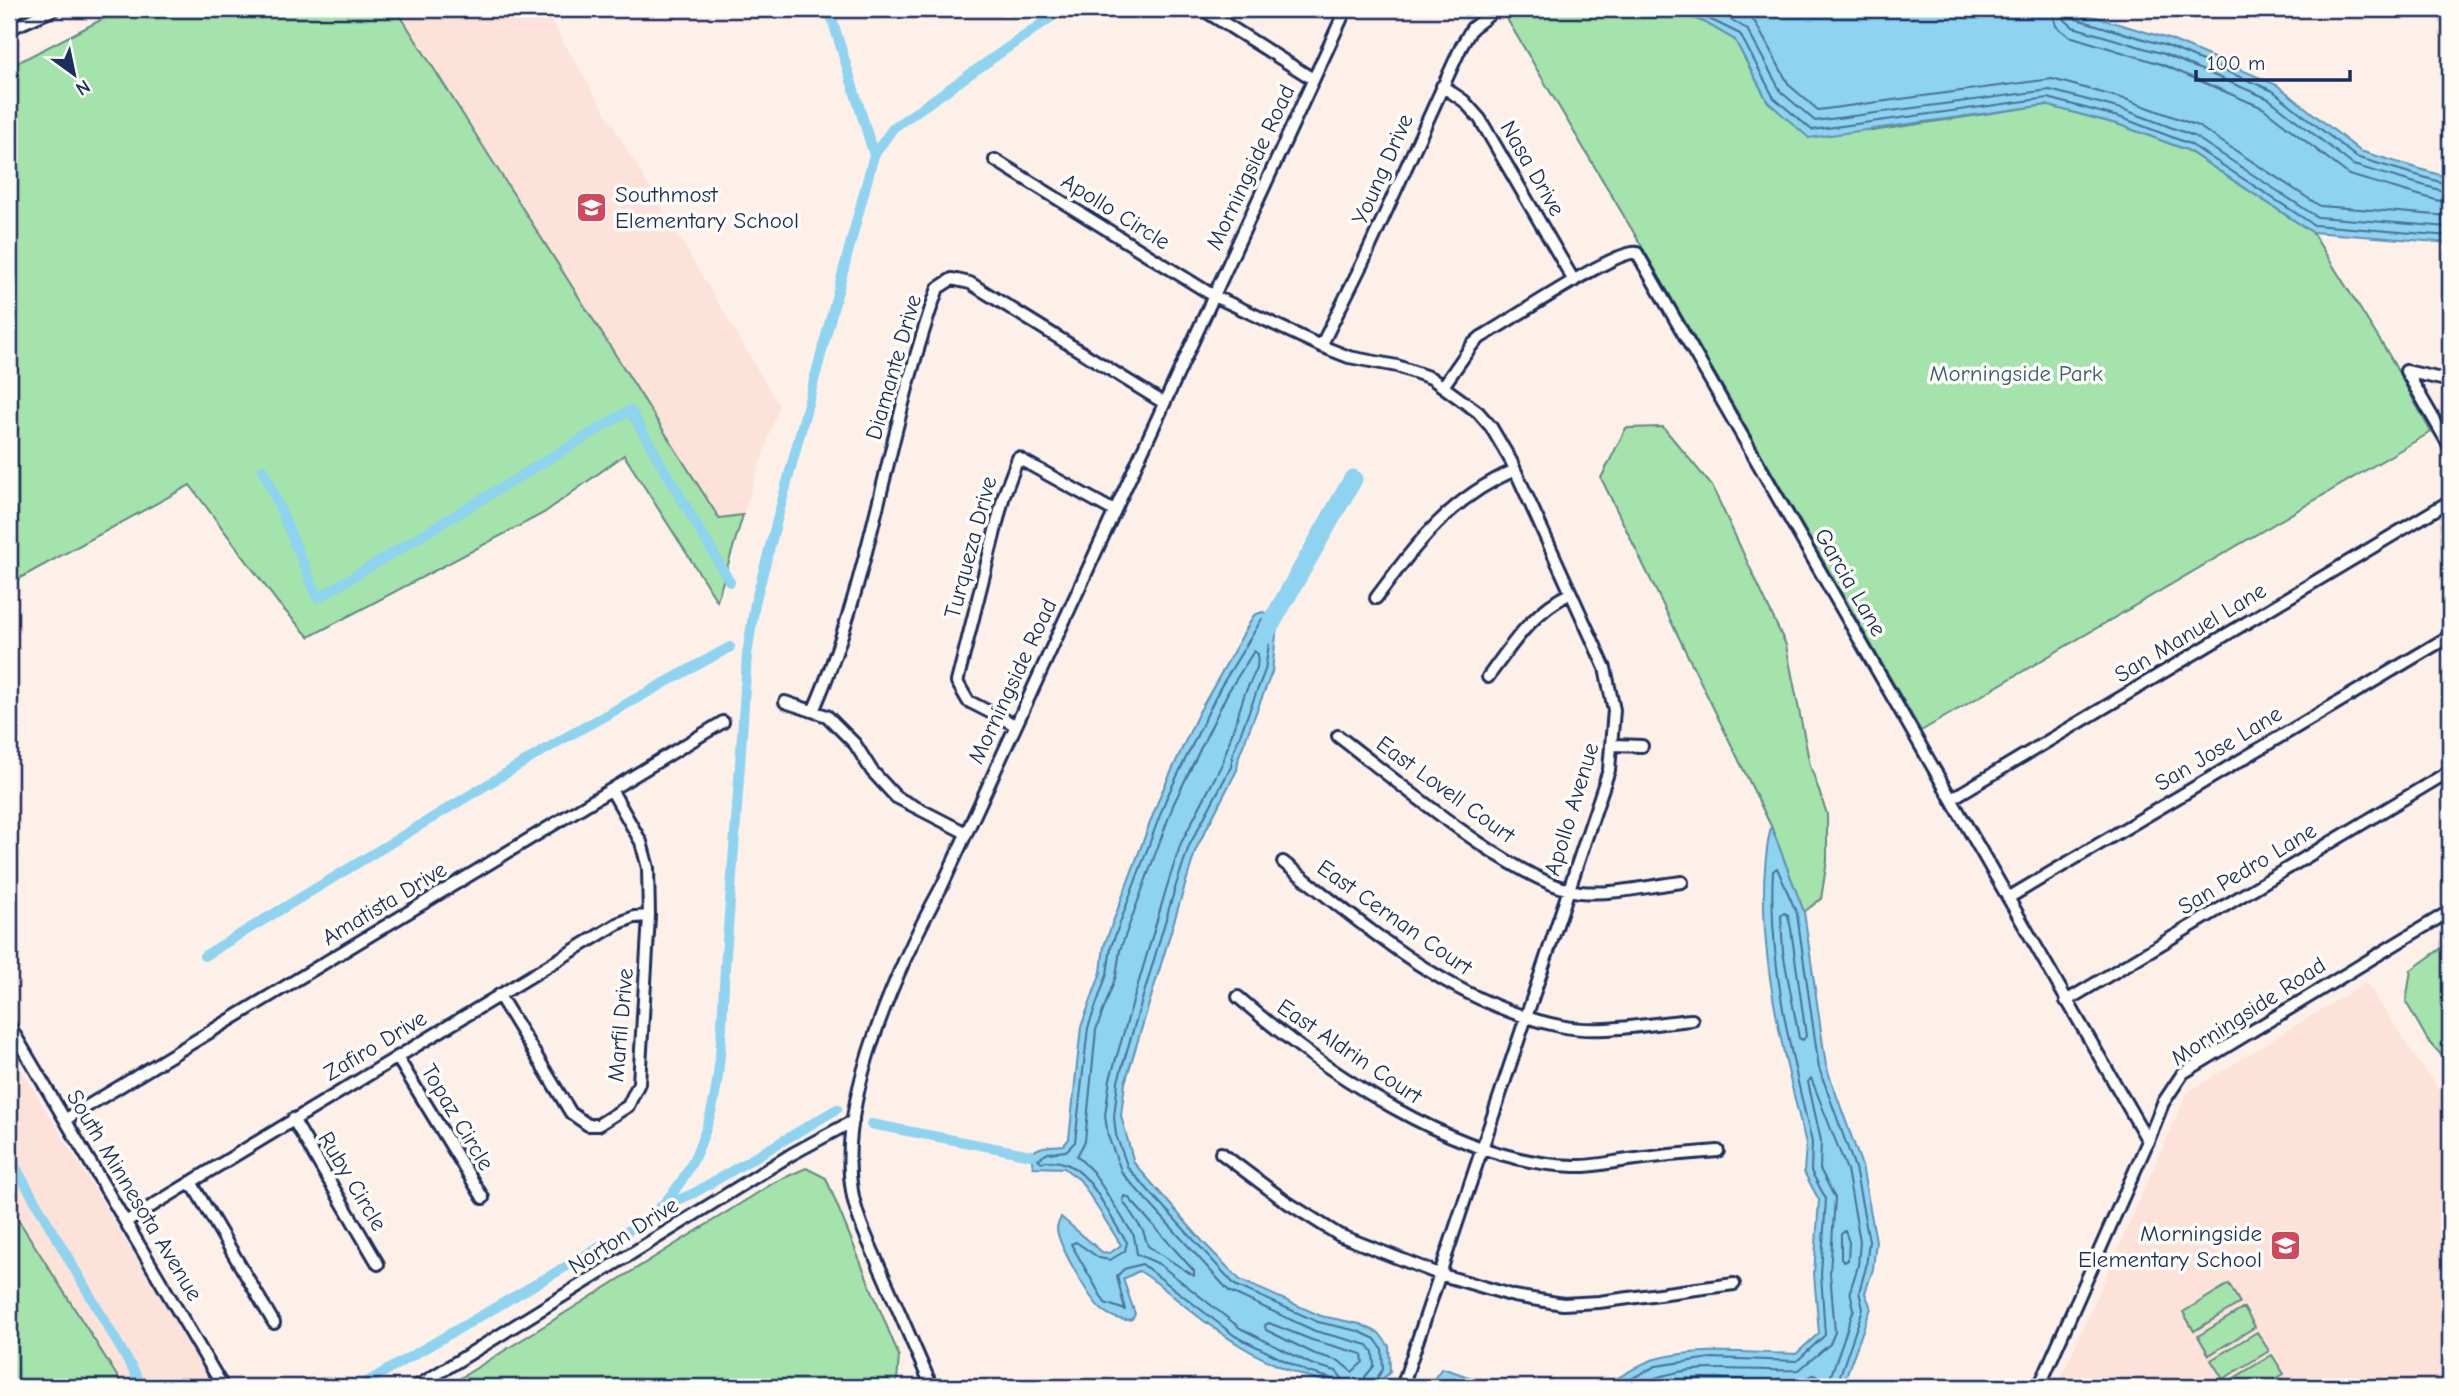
<svg xmlns="http://www.w3.org/2000/svg" width="2459" height="1396" viewBox="0 0 2459 1396" font-family="'Comic Neue',sans-serif">
  <rect width="100%" height="100%" fill="#fdf0e9"/>
  <filter id="ink" filterUnits="userSpaceOnUse"><feTurbulence type="fractalNoise" baseFrequency=".0143" numOctaves="2"/><feDisplacementMap in="SourceGraphic" scale="14" xChannelSelector="R" yChannelSelector="G"/><feConvolveMatrix kernelMatrix="1 2 1 2 8 2 1 2 1" color-interpolation-filters="sRGB"/></filter>
  <g filter="url(#ink)">
    <!-- built -->
    <path fill="#fce2d9" d="M396,9H544L779,406L743,515L719,518Z
      M2366,982L2424,1070L2450,1104V1387H2057L2187,1093Z
      M9,1049L215,1387H9Z"/>
    <!-- green -->
    <path fill="#a4e3ab" stroke="#608984" stroke-width="2" d="M122,9H396L719,518L743,515L717,601L624,455L544,513L309,637L278,603L190,485L11,583L9,576V67Z
      M1501,9H1669L1704,22L1735,40L1768,102L1872,131L2046,105L2120,125L2187,150L2312,232L2389,355L2431,432L1921,731L1634,233Z
      M1663,427L1712,486L1786,645L1810,765L1827,814V861L1821,899L1804,912L1771,826L1601,478L1626,428Z
      M2450,942V1065L2427,1039L2406,1002L2411,970Z
      M806,1168L826,1178L899,1356L897,1381L892,1387H446L775,1182Z
      M9,1205L124,1387H9Z
      M2229,1284L2240,1303L2194,1331L2183,1312Z
      M2244,1308L2255,1327L2209,1355L2198,1336Z
      M2257,1332L2269,1351L2223,1379L2211,1360Z
      M2272,1355L2284,1374L2262,1387H2228L2226,1383Z"/>
    <!-- water -->
    <path fill="#8ed3ef" stroke="#6091b5" stroke-width="2" d="M1669,9H1996L2079,12L2169,39L2277,85L2360,151L2450,178V243L2312,232L2187,150L2120,125L2046,105L1809,138L1768,102L1735,40L1704,22Z
      M1262,612L1278,616L1272,672L1239,756L1237,770L1196,849L1125,1083L1121,1116L1134,1163L1203,1242L1240,1280L1321,1316L1360,1324L1379,1333L1389,1346L1390,1372L1375,1387C1305,1387 1245,1354 1190,1310C1173,1297 1157,1281 1139,1271L1123,1279L1135,1314L1132,1319C1122,1322 1110,1316 1102,1310C1090,1300 1057,1243 1057,1228C1057,1224 1060,1221 1061,1217L1102,1252L1110,1253L1121,1245L1080,1180L1064,1168L1033,1167L1031,1155C1037,1145 1053,1146 1064,1145L1069,1139L1081,1027L1101,972L1104,946L1160,796L1198,714L1254,615Z
      M1771,826L1804,912L1826,1066L1862,1166L1876,1241L1873,1269L1865,1293L1871,1308L1842,1387H1591C1615,1385 1633,1365 1655,1359C1702,1347 1749,1353 1796,1354L1819,1333L1814,1274L1819,1200L1804,1172L1806,1144C1782,1047 1749,926 1771,826Z
      M1442,1368L1472,1378L1527,1387H1428Z"/>
    <g fill="none" stroke-linecap="round" stroke-linejoin="round">
      <!-- shore -->
      <path stroke="#497198" stroke-width="2" d="M1689,9L1740,34L1774,98L1812,130L2048,98L2122,118L2190,144L2314,225L2450,236
        M1713,9L1747,29L1781,92L1815,121L2050,90L2125,110L2194,136L2317,217L2450,227
        M1734,9L1755,22L1789,85L1818,110L2052,79L2128,100L2198,126L2320,206L2450,216
        M2052,9L2056,26L2069,36L2161,64L2263,108L2349,175L2450,204
        M2062,9L2065,20L2073,27L2164,54L2269,99L2353,165L2450,193
        M2071,9L2076,19L2167,46L2273,91L2356,157L2450,185
        M1784,913L1788,915L1791,929L1806,1036L1803,1040L1799,1038L1783,952L1781,916Z
        M1124,1196L1128,1197L1194,1271V1276L1148,1246L1143,1231L1123,1201Z
        M1845,1231L1849,1242L1848,1260L1844,1262L1841,1259V1234Z
        M1269,1323L1312,1340L1362,1354L1363,1362L1352,1372L1339,1361L1315,1354L1266,1330L1265,1325Z
        M1335,1387L1330,1378L1308,1372L1235,1336L1142,1264L1124,1269L1117,1276L1125,1310L1105,1303L1071,1244L1076,1242L1099,1258L1110,1260L1125,1251L1127,1242C1104,1212 1088,1153 1042,1162L1038,1159L1048,1153L1066,1151L1075,1142L1088,1028L1107,974L1111,947L1166,799L1220,688L1262,619L1272,624L1265,670L1233,753L1231,767L1189,846L1176,885L1118,1081L1114,1117L1116,1135L1128,1168L1235,1285L1318,1322L1358,1331L1375,1339L1382,1349L1383,1369L1371,1387
        M1344,1387L1342,1378L1336,1371L1311,1364L1240,1328L1159,1264L1137,1254L1134,1236L1093,1172L1077,1156L1085,1141L1096,1030L1116,976L1120,950L1174,803L1228,692L1254,651L1258,654L1257,668L1245,693L1222,764L1181,843L1168,883L1110,1079L1105,1116L1108,1136L1122,1173L1229,1291L1315,1331L1368,1345L1373,1352L1374,1366L1365,1377L1362,1387
        M1615,1387L1656,1366L1711,1358L1797,1361L1825,1335L1821,1274L1826,1199L1811,1171L1812,1142C1791,1054 1768,962 1773,871L1777,868L1797,914L1819,1068L1855,1168L1869,1241L1866,1267L1859,1292L1863,1309L1836,1387
        M1634,1387C1691,1358 1739,1373 1799,1370L1830,1344L1835,1332L1830,1273L1835,1198L1820,1169L1821,1141L1808,1082L1811,1078L1847,1170L1860,1241L1858,1266L1850,1291L1854,1309L1827,1387
        M1657,1387C1704,1364 1774,1395 1814,1375L1818,1377L1817,1387"/>
      <!-- canal -->
      <path stroke="#8ed3ef" stroke-width="10" d="M829,9L874,155
        M263,469L318,598L630,410L730,582
        M204,956L561,740L730,647
        M871,1124L1031,1155
        M9,1156L143,1387
        M666,1205L694,1193L837,1109
        M358,1387L643,1222C677,1197 698,1158 710,1116C722,1077 722,1011 725,968C733,864 741,760 747,655L755,603L874,155L893,128L1063,9"/>
      <!-- river -->
      <path stroke="#8ed3ef" stroke-width="19" d="M1264,636L1353,479"/>
      <defs>
        <path id="minor" d="M1202,9L1313,79
          M9,29L55,9
          M1442,86L1464,101L1480,119L1574,281
          M995,160L1214,296L1321,346L1349,357L1397,366L1431,378L1478,412L1491,427L1511,461L1605,668L1614,710L1609,770L1402,1387
          M1321,346L1363,262L1461,47L1472,28L1489,15
          M2406,371L2450,447
          M2406,371L2450,381
          M1444,385L1472,345L1481,337C1507,323 1617,248 1637,253L2148,1141
          M1376,598C1417,543 1450,498 1515,470
          M1488,677C1512,644 1533,611 1571,593
          M785,702L827,716L855,744L872,771L896,797L966,833
          M814,709C872,577 888,425 938,288L952,279L970,283L1164,403
          M1015,725L968,701L957,682L1004,495L1018,458L1114,511
          M1338,736C1391,776 1518,885 1580,892C1613,895 1649,886 1682,882
          M1614,745L1642,746
          M1951,799L2450,501
          M1283,862C1368,928 1452,1004 1560,1026C1601,1035 1651,1023 1692,1020
          M2008,898L2450,636
          M499,995L571,1113L588,1125H598L628,1106L639,1083L649,916L648,868L641,842L612,791
          M1238,997C1323,1071 1459,1164 1575,1166C1592,1167 1611,1162 1628,1160C1658,1156 1688,1153 1718,1151
          M2066,1001L2450,771
          M9,1025L223,1387
          M397,1057L483,1198
          M66,1119L723,722
          M293,1119L378,1264
          M1221,1153L1285,1201L1339,1235L1439,1274L1514,1296L1563,1304L1599,1302L1734,1284
          M191,1182L274,1323
          M127,1221L617,924L634,917L649,916
          M416,1387L792,1154L853,1121
          M932,1387C914,1347 897,1306 879,1266C869,1242 856,1217 852,1191C836,1101 899,964 942,886L1346,9
          M2039,1387L2148,1141L2163,1103L2183,1073L2450,911"/>
      </defs>
      <!-- minor casing -->
      <use href="#minor" stroke="#1b2f5e" stroke-width="16"/>
      <!-- minor -->
      <use href="#minor" stroke="#fdfcf7" stroke-width="10"/>
    </g>
  </g>
  <!-- icons -->
  <defs>
    <symbol id="school-square" viewBox="-11 -11 22 22"><rect x="-9" y="-9" width="18" height="18" rx="4" fill="#d1495b" stroke="#fdfcf7"/><path d="M0-5L7-2L0 1L-7-2ZM-4 1L0 2.5L4 1V4Q0 6-4 4Z" fill="#fff"/></symbol>
  </defs>
  <g fill-rule="evenodd">
    <use href="#school-square" x="574" y="190" width="35" height="35"/>
    <use href="#school-square" x="2268" y="1228" width="35" height="35"/>
  </g>
  <g text-anchor="middle" stroke-width="7" stroke-linejoin="round" paint-order="stroke">
    <!-- street labels -->
    <g font-size="23" fill="#1b2f5e" stroke="#fdfcf7">
      <text transform="translate(1250 167) rotate(-65)" y="8">Morningside Road</text>
      <text transform="translate(1533 168) rotate(60)" y="8">Nasa Drive</text>
      <text transform="translate(1382 169) rotate(-66)" y="8">Young Drive</text>
      <text transform="translate(1116 211) rotate(32)" y="8">Apollo Circle</text>
      <text transform="translate(893 367) rotate(-74)" y="8">Diamante Drive</text>
      <text transform="translate(970 547) rotate(-75)" y="8">Turqueza Drive</text>
      <text transform="translate(1851 582) rotate(60)" y="8">Garcia Lane</text>
      <text transform="translate(2190 632) rotate(-31)" y="8">San Manuel Lane</text>
      <text transform="translate(1012 681) rotate(-65)" y="8">Morningside Road</text>
      <text transform="translate(2218 748) rotate(-31)" y="8">San Jose Lane</text>
      <text transform="translate(1446 789) rotate(36)" y="8">East Lovell Court</text>
      <text transform="translate(1571 809) rotate(-73)" y="8">Apollo Avenue</text>
      <text transform="translate(2247 868) rotate(-31)" y="8">San Pedro Lane</text>
      <text transform="translate(384 903) rotate(-31)" y="8">Amatista Drive</text>
      <text transform="translate(1395 917) rotate(35)" y="8">East Cernan Court</text>
      <text transform="translate(2248 1011) rotate(-33)" y="8">Morningside Road</text>
      <text transform="translate(620 1025) rotate(-85)" y="8">Marfil Drive</text>
      <text transform="translate(375 1045) rotate(-31)" y="8">Zafiro Drive</text>
      <text transform="translate(1350 1051) rotate(34)" y="8">East Aldrin Court</text>
      <text transform="translate(458 1117) rotate(59)" y="8">Topaz Circle</text>
      <text transform="translate(353 1181) rotate(59)" y="8">Ruby Circle</text>
      <text transform="translate(135 1195) rotate(59)" y="8">South Minnesota Avenue</text>
      <text transform="translate(623 1235) rotate(-32)" y="8">Norton Drive</text>
    </g>
    <!-- poi labels -->
    <g font-size="23" fill="#1b2f5e" stroke="#fdfcf7" text-anchor="start">
      <text x="615" y="202">Southmost<tspan x="615" dy="26">Elementary School</tspan></text>
      <text x="2262" y="1241" text-anchor="end">Morningside<tspan x="2262" dy="26">Elementary School</tspan></text>
    </g>
    <!-- park labels -->
    <g font-size="23" fill="#3d5c71" stroke="#fdfcf7">
      <text x="2016" y="381">Morningside Park</text>
    </g>
  </g>
  <!-- margin -->
  <rect width="2459" height="1396" fill="none" stroke="#fdfcf7" stroke-width="35"/>
  <rect x="18" y="18" width="2424" height="1361" fill="none" stroke="#1b2f5e" stroke-width="2.5" filter="url(#ink)"/>
  <!-- north arrow -->
  <g transform="translate(74 74) rotate(147)" stroke="#fdfcf7" stroke-width="5" paint-order="stroke">
  <path d="M0-5L12 26L0 18L-12 26Z" fill="#1b2f5e"/>
  <text y="-10" font-size="19" font-weight="bold" text-anchor="middle" fill="#1b2f5e">N</text>
  </g>
  <!-- scale -->
  <path d="M2196 70v10h154v-10" fill="none" stroke="#1b2f5e" stroke-width="3.5"/>
  <text x="2207" y="70" font-size="21" fill="#1b2f5e" stroke="#fdfcf7" stroke-width="5" paint-order="stroke">100 m</text>
</svg>
